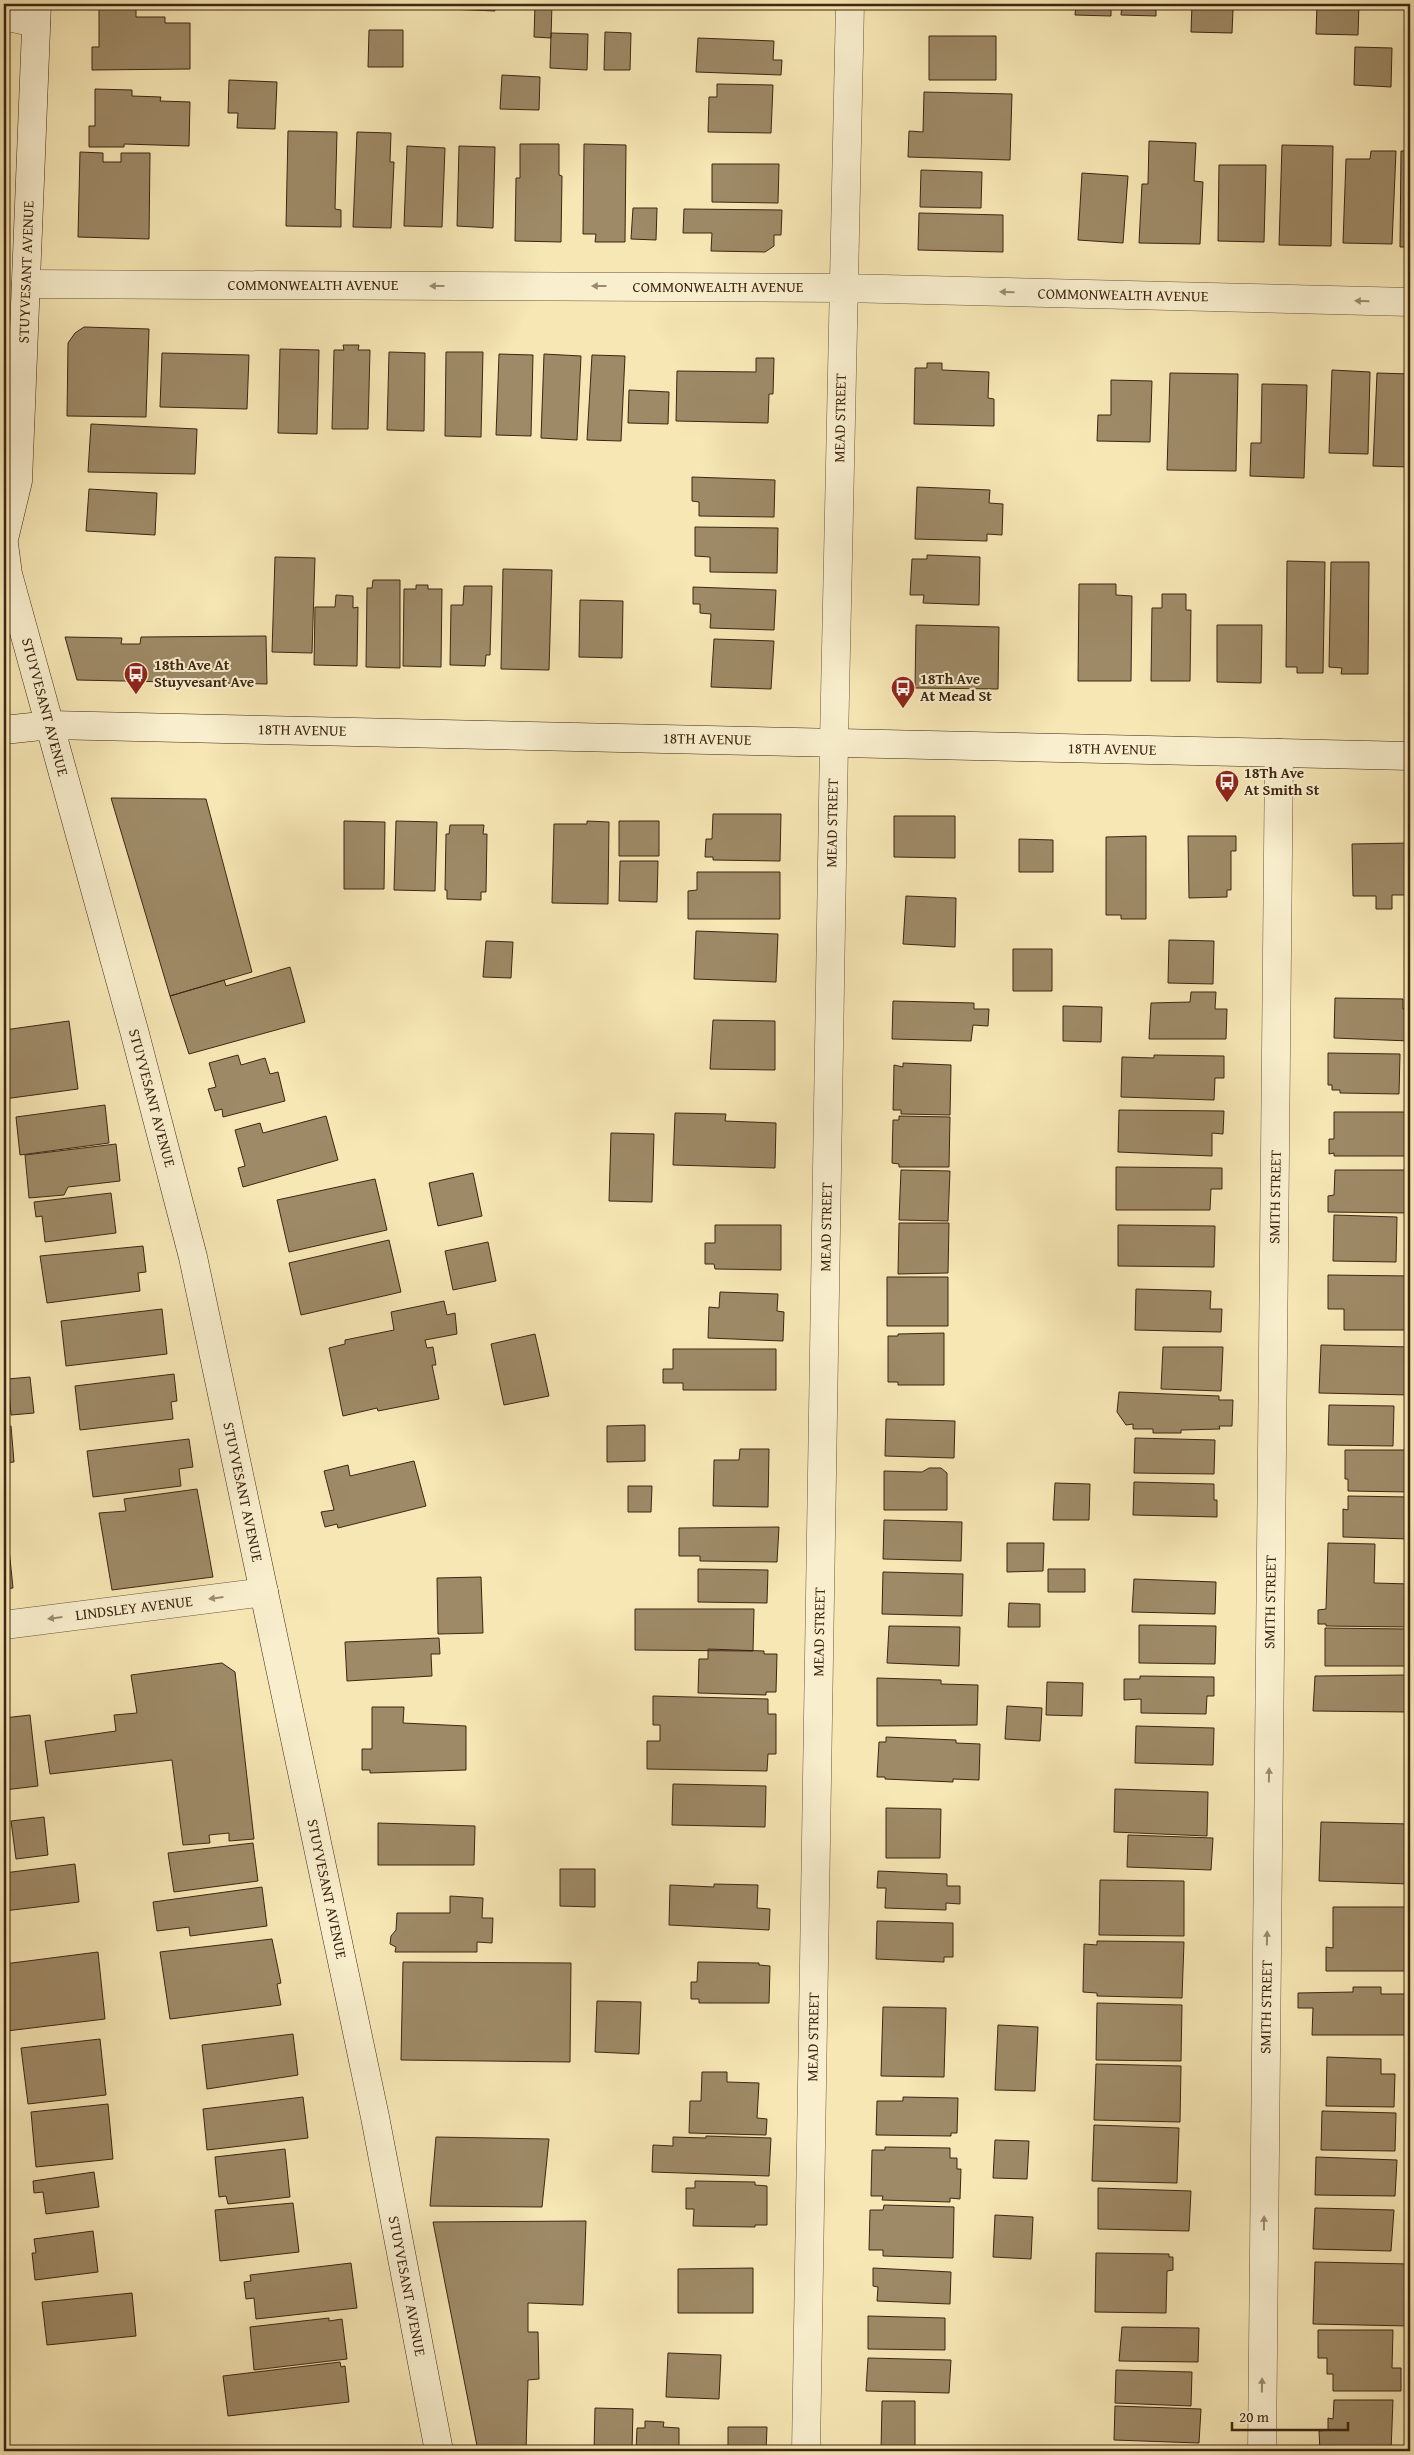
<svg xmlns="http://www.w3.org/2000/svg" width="1414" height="2455" viewBox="0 0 1414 2455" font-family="'Gentium Book Plus',serif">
  <rect width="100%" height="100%" fill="#f6e7b4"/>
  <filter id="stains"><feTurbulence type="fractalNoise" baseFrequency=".004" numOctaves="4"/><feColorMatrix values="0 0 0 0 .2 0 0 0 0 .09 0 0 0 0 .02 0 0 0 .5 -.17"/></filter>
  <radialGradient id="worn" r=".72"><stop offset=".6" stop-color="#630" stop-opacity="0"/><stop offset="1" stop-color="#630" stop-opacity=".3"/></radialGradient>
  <!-- building -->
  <path fill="#9e8a67" stroke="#3e2613" d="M384,4H429V9H383Z
    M449,4H495V11L449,9Z
    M513,4H552L551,38L534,37L535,5Z
    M1076,4H1111V16L1075,15Z
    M1122,4H1156V16L1121,15Z
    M1192,4H1236V9H1233L1232,33L1191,32Z
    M1253,4H1302V7L1253,6Z
    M1317,4H1359L1358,35L1316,34Z
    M136,7V17H165V23H190V69L92,70V47H99V8Z
    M369,30H403V67H368Z
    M605,32L631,33L630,70H604Z
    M551,33L588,34L587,70L550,68Z
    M929,36H996V80H929Z
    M698,38L774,41L773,60H782L781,75L696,72Z
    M1355,47L1392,48L1391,87L1354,85Z
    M502,75L540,77L539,110L500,109Z
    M229,80L277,82L275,129L237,128L238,113H228Z
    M717,84L773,85L771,133L708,132L709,97H717Z
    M95,89L132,90V96L161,97L160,101L190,102L189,146L124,144V147H89V126H95Z
    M924,92L1012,94L1010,160L908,157L909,131L923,132Z
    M288,131L337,132L335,209L341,210V227L286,226Z
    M357,132L391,133L390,162H394L391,228L353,227Z
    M1149,141L1196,143L1194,181L1203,182L1200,244L1139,243L1142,184H1148Z
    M520,144H559V175L562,176L561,242L515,241L516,178H520Z
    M584,144L626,145L625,242H595L596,234H583Z
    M1282,145L1333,146L1331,246L1279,245Z
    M407,146L445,148L442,227L404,226Z
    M459,146L495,147L493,228L457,226Z
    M1371,151H1396L1392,244L1343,243L1346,159H1370Z
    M1401,151H1410V247H1400Z
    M80,152L103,153V162H121V153H150L149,239L78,237Z
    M712,164H779L778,203L712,202Z
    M1219,165H1266L1264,242L1218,241Z
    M921,170L982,172L981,208L920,207Z
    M1082,173L1128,176L1123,243L1078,240Z
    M633,208H657L656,240L631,239Z
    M684,209L782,210L781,235H774V246L765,252L711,251L712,233H683Z
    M919,213L1003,215V252L918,250Z
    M84,327L149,329L146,417L67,416L68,343L75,333Z
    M343,345H359L358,350H370L368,429H332L334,350H344Z
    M280,349L319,350L317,434L278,433Z
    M389,352L425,353L424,431L387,430Z
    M446,352H483L481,437L445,436Z
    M162,353L249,355L247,409L160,407Z
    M499,354L533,355L531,436L496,435Z
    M544,354L581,356L577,440L541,438Z
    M592,355L625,356L621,441L587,440Z
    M756,358H774L773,394H769L768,423L676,421L677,371L756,372Z
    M927,363H942V370L989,372L988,398L994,399V426L914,424L915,368H927Z
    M1332,370L1370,372L1368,454L1329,453Z
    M1170,373L1238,374L1236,471L1167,470Z
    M1377,373L1410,374V467L1373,466Z
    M1111,380L1152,381L1150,442L1097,441L1098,415H1111Z
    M1262,384L1307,385L1304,478L1250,476L1251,443H1261Z
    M629,390L669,392L668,424L628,423Z
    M91,424L197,429L195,474L88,472Z
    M692,477L775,480L774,517L699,516V502L692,501Z
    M917,487L990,490L989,503L1003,504L1002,535L987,534V541L915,539Z
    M89,489L157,493L155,535L86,531Z
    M695,527L778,528L777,573L710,572V557L695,556Z
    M927,555L980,557L979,605L923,603L924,595H910L912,559H927Z
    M275,557L315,558L312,653L272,652Z
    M1287,561L1325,562L1323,673H1297V667H1286Z
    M1331,562H1369L1368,674H1341L1342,668L1329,667Z
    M503,569L552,570L549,670L501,669Z
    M373,580H400V668L366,667L367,588H372Z
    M1079,584H1116V595L1132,596L1131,681H1078Z
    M416,585H428V589H442L441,667L403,666L404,589H416Z
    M464,586H492L490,655H486L485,666L450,665L451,605H463Z
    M693,587L776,590L774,630L710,628L711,614L700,613V604H693Z
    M1162,594H1186V610H1191L1190,681H1151L1152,608H1162Z
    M336,595L353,596V608L358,607L357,666L314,665L315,607H335Z
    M580,600L623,601L622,658L579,657Z
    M916,625L999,627L998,689L915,688Z
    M1217,625H1262L1261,683L1217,682Z
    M266,636L267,684L77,680L65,637L122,638L121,644H140L141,637Z
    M714,639L774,641L771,689L711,687Z
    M111,798L206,799L252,972L170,996Z
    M713,814H781L780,861L713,860V857H705L706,839H712Z
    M894,816H955V858L894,857Z
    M344,821L385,822L384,889H344Z
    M396,821L437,822L435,891L394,890Z
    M587,821L609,822L608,904L552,903L554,824H587Z
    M619,821H659V856H619Z
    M450,825H484L483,834H487L486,892H481V900L447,899V890H445L446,834H449Z
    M1146,836V919H1121V915H1106V837Z
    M1188,836H1236V851H1231V890H1227V897L1189,898Z
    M1019,839L1053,840V872H1019Z
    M1410,843V895H1392V909H1376V896H1353L1352,844Z
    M620,861H658L657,902L619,901Z
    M697,872H780V919H688V891L697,890Z
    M906,896L956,898L955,947L903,944Z
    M696,931L778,934L776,982L694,979Z
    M1169,940L1214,941L1213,984L1168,983Z
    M486,941L513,942L511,978L483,977Z
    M1013,949H1052V991H1013Z
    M290,967L305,1022L189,1054L170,996L224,980L226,986Z
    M1191,992H1216L1215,1009H1227L1226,1039H1149L1151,1003L1190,1002Z
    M1335,998L1403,999V1009H1410V1041L1334,1038Z
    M893,1001L974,1003V1009H989L988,1026L973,1025L971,1041L892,1039Z
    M1063,1006L1102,1007L1101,1042L1063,1041Z
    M713,1020L775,1021V1070L710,1069Z
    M69,1021L78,1089L4,1099V1030Z
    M1328,1053L1400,1054L1399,1094L1340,1093V1090H1332V1085H1328Z
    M238,1055L241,1065L265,1058L270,1074L278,1072L285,1101L223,1117L222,1109L215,1111L208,1089L216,1087L209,1063Z
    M1154,1055L1224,1056V1078H1215L1214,1100L1121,1097L1122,1057L1154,1058Z
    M903,1063L951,1065L950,1115L901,1114V1110H893L894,1065L903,1067Z
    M105,1105L109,1143L20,1155L16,1117Z
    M1119,1110L1224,1111L1223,1134L1212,1133V1156L1118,1152Z
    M1334,1112H1410V1156H1334V1153L1329,1154V1139H1334Z
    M675,1113L726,1114L725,1121L776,1123L775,1168L673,1165Z
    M326,1116L338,1160L243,1187L238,1168L245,1166L235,1130L260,1123L263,1133Z
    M899,1116L950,1117L949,1167H899V1164L892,1163L893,1120H899Z
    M611,1133L654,1134L652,1202L609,1201Z
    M116,1144L120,1181L68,1187L64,1195L29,1198L25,1155Z
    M1116,1167L1222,1168V1189H1211L1210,1210H1116Z
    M901,1170L950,1171L948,1221L899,1220Z
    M1335,1170H1410V1213L1328,1212V1196L1334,1195Z
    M473,1173L482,1216L438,1226L429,1183Z
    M375,1179L387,1230L289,1252L277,1200Z
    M111,1193L116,1233L45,1242L42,1216L36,1217L34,1202Z
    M1334,1215L1397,1217L1396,1262L1333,1261Z
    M899,1223H949L948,1273L898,1274Z
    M715,1225H781V1270L715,1269L714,1264H705V1243H715Z
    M1118,1225L1215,1226L1214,1267L1118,1266Z
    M389,1240L401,1292L301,1315L289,1263Z
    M488,1242L496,1281L453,1290L445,1251Z
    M143,1246L146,1272L138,1273L140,1291L47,1303L40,1256Z
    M1328,1275L1410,1276V1330H1344V1309H1328Z
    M887,1277H948V1326H887Z
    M1136,1289L1211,1291L1210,1309H1222L1221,1332L1135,1330Z
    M720,1292L778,1294L777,1311L784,1312L783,1341L708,1338L709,1307L719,1308Z
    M444,1301L447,1315L455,1313L457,1334L425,1340L427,1348L433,1347L436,1365H432L439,1399L378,1411L377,1408L343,1416L329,1348L345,1344V1340L394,1330L391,1312Z
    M162,1309L167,1354L66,1366L61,1321Z
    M944,1333V1385H898V1382H888V1336H898V1334Z
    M535,1334L549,1396L504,1405L491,1344Z
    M1321,1345L1410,1347V1395L1319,1393Z
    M1163,1347H1223L1221,1391L1161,1389Z
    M673,1349H776V1390H683V1383H663V1369H673Z
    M174,1374L177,1401L171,1402L173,1419L80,1430L75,1386Z
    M30,1377L34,1413L11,1415L8,1379Z
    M1119,1392L1219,1396V1400H1233L1232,1426H1219L1220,1429L1181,1430V1433H1153V1429H1133V1424L1126,1425L1117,1412Z
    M1329,1405L1394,1406L1393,1446L1328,1445Z
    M886,1419L955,1421L954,1458L885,1456Z
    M645,1425V1461L607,1462V1426Z
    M11,1426L14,1462L4,1463V1427Z
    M1135,1438L1215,1440L1214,1474L1134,1473Z
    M189,1439L193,1467L179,1469L181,1486L93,1497L87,1451Z
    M740,1449H769L768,1507L713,1506L714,1460H739Z
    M1345,1450H1410V1492L1348,1491V1479H1345Z
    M414,1461L426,1506L338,1528L337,1524L325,1527L321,1512L334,1510L324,1471L348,1465L350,1476Z
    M929,1468H941L947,1473V1510H884V1471L922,1472Z
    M1134,1482L1214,1484V1500H1217V1517L1133,1515Z
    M1055,1483L1090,1484L1089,1520H1053Z
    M628,1486H652L651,1512H628Z
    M197,1489L213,1577L112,1590L99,1513L126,1511L124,1499Z
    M1348,1496L1410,1497V1539L1343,1537V1509L1348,1510Z
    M4,1500L13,1588L4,1589Z
    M884,1520L962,1522L961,1561L883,1559Z
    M779,1527L777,1562L700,1561V1556H679V1528Z
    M1007,1543H1044L1043,1571L1007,1572Z
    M1328,1543L1375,1544L1374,1583L1410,1584V1627L1326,1626V1624H1318V1610L1326,1609Z
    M698,1569L768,1570L767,1603L698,1602Z
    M1048,1569H1085V1592H1048Z
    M883,1572L963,1574L962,1616L882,1614Z
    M481,1577L483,1633L438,1634L437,1578Z
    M1134,1579L1216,1582L1215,1614L1132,1612Z
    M1009,1603L1040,1604V1627H1008Z
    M635,1609H754L753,1651L635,1650Z
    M1139,1625L1216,1626L1215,1664L1139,1663Z
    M889,1626L960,1627L959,1666L887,1663Z
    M1325,1628L1406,1629V1666H1325Z
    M439,1638L440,1654H431L432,1676L347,1681L345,1642Z
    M708,1649L764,1651V1654H777L776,1692H766V1695L698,1693L699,1659H708Z
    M222,1663L235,1672L254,1839L229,1841V1833L209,1835L210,1843L183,1845L172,1760L50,1774L45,1741L116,1731L114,1715L137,1713L131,1675Z
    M1407,1675V1688H1410V1712L1313,1711L1315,1676Z
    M1140,1676L1214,1677V1696H1207L1206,1714L1141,1713V1699L1124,1700V1679H1140Z
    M877,1678L941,1680V1684L978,1685L977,1725L877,1726Z
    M1047,1682L1083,1683L1082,1716L1046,1715Z
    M653,1696L768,1699V1714H776V1754H768L767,1771L647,1769V1741H660V1725H653Z
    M1007,1706L1042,1708L1040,1741L1005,1739Z
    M372,1707H404L403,1723L466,1726V1770L370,1773V1770H362V1749H372Z
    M30,1715L38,1786L4,1790V1718Z
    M1136,1726L1214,1728L1213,1765L1135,1763Z
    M886,1737L956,1740V1743L980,1744L979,1780L953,1779V1782L885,1779V1777H877L879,1742H886Z
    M673,1784L766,1786L765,1827L672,1825Z
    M1115,1789L1208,1792L1207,1836L1114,1832Z
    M886,1808L941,1809L940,1858H886Z
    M44,1817L48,1855L16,1859L11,1821Z
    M1321,1822L1410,1824V1884L1319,1881Z
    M378,1823L475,1826L474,1865H378Z
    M1128,1835L1213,1838L1211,1870L1127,1867Z
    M253,1843L258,1881L174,1892L168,1853Z
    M75,1864L79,1902L4,1911V1873Z
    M560,1869H595V1907L560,1906Z
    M878,1871L947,1874V1886H960V1904L946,1903V1910L885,1908L886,1888H877Z
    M1100,1880L1184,1881V1936L1099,1935Z
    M714,1884L758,1885L757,1908L770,1909L769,1930L669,1925L670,1885L714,1887Z
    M262,1887L267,1926L190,1936L189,1927L157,1931L153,1902Z
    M450,1896L483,1898L482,1918H493L492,1943L477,1942V1952H395L396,1947L390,1944L391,1936L396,1930L397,1913H450Z
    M1333,1907H1408L1407,1971H1326V1947L1333,1948Z
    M877,1921L953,1923V1957H944V1962L876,1959Z
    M272,1939L281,1983L277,1984L281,2005L170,2019L160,1952Z
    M1097,1941L1184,1942L1182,1998L1097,1996V1993L1083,1992L1084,1944L1097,1945Z
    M98,1952L105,2019L7,2031L4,2005V1964Z
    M403,1962L571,1963L570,2062L401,2060Z
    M698,1962L759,1963V1965L770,1966L769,2003H699V1999H691V1982H697Z
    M1353,1987H1381V1994H1410V2035H1312L1313,2008H1298V1993L1353,1992Z
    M597,2001L641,2002L639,2054L595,2052Z
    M1097,2003L1182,2005L1181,2061L1096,2060Z
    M883,2007L946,2008L944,2077L881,2076Z
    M998,2025L1038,2027L1035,2091L995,2090Z
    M293,2034L298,2075L207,2089L202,2045Z
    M100,2039L106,2095L28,2104L21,2048Z
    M1327,2057L1381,2059V2074H1395L1394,2107L1326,2106Z
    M1096,2064L1181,2066L1180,2122L1094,2120Z
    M702,2072H727V2082L759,2083L757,2118L767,2119L766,2135L689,2133L690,2101H701Z
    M303,2097L308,2138L207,2150L203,2109Z
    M903,2097L958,2098L957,2133H951V2136L876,2135L877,2101H903Z
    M108,2104L113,2159L36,2167L31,2112Z
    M1322,2111L1396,2113L1395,2151L1321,2150Z
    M1094,2125L1179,2128L1177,2183L1092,2181Z
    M706,2136L771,2138L769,2176L652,2172L653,2145L673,2146V2137L706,2138Z
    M436,2137L549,2139L542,2207L430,2206Z
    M995,2140L1029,2141L1027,2179L993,2178Z
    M885,2147L950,2148V2158H957V2169H961L960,2199L950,2198V2202L882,2200L883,2196H871L872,2150H885Z
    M285,2149L290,2197L228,2204L226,2196L219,2197L215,2157Z
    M1316,2157L1397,2160L1395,2196L1315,2195Z
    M94,2172L99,2207L46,2214L43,2192L34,2193L33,2181Z
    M695,2181L755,2182V2185L767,2186V2225H755V2227L693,2226L694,2209H686V2188H695Z
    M1098,2188L1191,2191L1189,2231L1098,2229Z
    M293,2203L299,2252L220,2261L215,2210Z
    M884,2205L954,2207L953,2258L883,2256V2250H869L870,2210H883Z
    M1315,2208L1394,2210L1391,2251L1313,2249Z
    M995,2215L1033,2217L1031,2259L993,2257Z
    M586,2221L583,2305L528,2303V2332H538L539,2379L528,2380L526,2451H478L433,2222Z
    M93,2231L98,2272L35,2280L32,2253H36L34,2239Z
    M1096,2253L1169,2254V2257H1173V2270L1167,2271L1166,2313L1095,2312Z
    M1315,2262L1410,2264V2326L1313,2324Z
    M351,2263L357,2308L256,2319L254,2298L246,2299L244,2282L251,2281L250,2275Z
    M753,2268V2313H678V2269Z
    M873,2268L951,2272L950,2304L877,2301L878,2287L873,2286Z
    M132,2293L136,2336L47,2345L42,2302Z
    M868,2316L945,2318V2350L868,2349Z
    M329,2318V2321L342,2319L347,2359L254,2370L250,2327Z
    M1122,2327L1199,2328L1198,2362L1119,2361Z
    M1318,2330H1393L1392,2368H1401V2391H1333V2374H1327V2358H1318Z
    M668,2353L721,2355L719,2399L666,2397Z
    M868,2358L951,2360L949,2393L866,2391Z
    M340,2362L341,2367L345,2366L349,2402L228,2416L223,2376Z
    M1116,2370L1192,2372L1191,2406L1115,2403Z
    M1334,2400H1393L1391,2451H1320L1319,2431L1328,2430V2418L1333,2419Z
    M882,2401H915V2451H881Z
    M1115,2406L1201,2409L1199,2443L1114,2440Z
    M595,2408L633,2409L632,2451H594Z
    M645,2421L664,2422L663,2427L679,2428V2451H636L637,2428H645Z
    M728,2427H767L766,2451H728Z
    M381,2446L382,2451H329Z"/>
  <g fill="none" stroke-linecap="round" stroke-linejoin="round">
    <defs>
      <path id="street" d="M4,16L36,23
        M26,284L843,288L1410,302
        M4,1625L264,1592
        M806,2451L834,742L850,4
        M1262,2451L1279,753"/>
      <path id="secondary" d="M4,539L18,481L37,4
        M4,544L8,574L135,1034L193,1257L375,2117L439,2451
        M4,730L50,725L1410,756"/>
    </defs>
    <!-- street casing -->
    <use href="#street" stroke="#6c563b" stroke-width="29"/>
    <!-- secondary casing -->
    <use href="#secondary" stroke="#3e2613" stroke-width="29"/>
    <!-- street -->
    <use href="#street" stroke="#f9efce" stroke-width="28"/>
    <!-- secondary -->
    <use href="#secondary" stroke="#f9efce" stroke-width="28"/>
  </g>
  <!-- one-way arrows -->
  <defs><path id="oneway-solid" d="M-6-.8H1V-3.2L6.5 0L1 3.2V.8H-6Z" transform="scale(1.25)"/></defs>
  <g fill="#9c8a70">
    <use href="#oneway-solid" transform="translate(437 286) rotate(-180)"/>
    <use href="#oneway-solid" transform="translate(599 286) rotate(-180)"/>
    <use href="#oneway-solid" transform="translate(1007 292) rotate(-179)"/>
    <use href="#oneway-solid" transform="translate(1362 301) rotate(-179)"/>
    <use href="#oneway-solid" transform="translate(216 1598) rotate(173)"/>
    <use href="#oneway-solid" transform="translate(55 1618) rotate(173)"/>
    <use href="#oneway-solid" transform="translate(1269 1775) rotate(-89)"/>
    <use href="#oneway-solid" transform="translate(1267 1938) rotate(-89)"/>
    <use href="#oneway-solid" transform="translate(1264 2223) rotate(-89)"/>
    <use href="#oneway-solid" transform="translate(1262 2385) rotate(-89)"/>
  </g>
  <!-- icons -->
  <defs>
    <symbol id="bus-pin" viewBox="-11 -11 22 30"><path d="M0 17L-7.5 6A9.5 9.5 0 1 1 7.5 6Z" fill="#8f2418" stroke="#f9efce"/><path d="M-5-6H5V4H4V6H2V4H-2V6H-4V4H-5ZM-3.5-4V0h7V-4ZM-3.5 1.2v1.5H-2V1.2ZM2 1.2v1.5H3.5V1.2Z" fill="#fff"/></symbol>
  </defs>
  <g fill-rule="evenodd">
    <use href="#bus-pin" x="122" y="660" width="28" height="38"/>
    <use href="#bus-pin" x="889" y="674" width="28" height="38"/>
    <use href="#bus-pin" x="1213" y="768" width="28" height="38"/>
  </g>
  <g text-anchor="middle" stroke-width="4" stroke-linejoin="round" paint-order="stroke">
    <!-- street labels -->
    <g font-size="15" fill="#3e2613" stroke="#f9efce">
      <text transform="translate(26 272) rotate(-88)" y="5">STUYVESANT AVENUE</text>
      <text x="313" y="290">COMMONWEALTH AVENUE</text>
      <text x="718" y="292">COMMONWEALTH AVENUE</text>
      <text transform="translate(1123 295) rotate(1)" y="5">COMMONWEALTH AVENUE</text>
      <text transform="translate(840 418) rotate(-89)" y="5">MEAD STREET</text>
      <text transform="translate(45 707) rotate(75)" y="5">STUYVESANT AVENUE</text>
      <text transform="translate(302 730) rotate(1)" y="5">18TH AVENUE</text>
      <text transform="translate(707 739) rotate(1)" y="5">18TH AVENUE</text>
      <text transform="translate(1112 749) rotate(1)" y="5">18TH AVENUE</text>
      <text transform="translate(832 823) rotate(-89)" y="5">MEAD STREET</text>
      <text transform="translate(152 1098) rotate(75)" y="5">STUYVESANT AVENUE</text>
      <text transform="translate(1275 1197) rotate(-89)" y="5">SMITH STREET</text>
      <text transform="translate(826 1227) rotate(-89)" y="5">MEAD STREET</text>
      <text transform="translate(243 1492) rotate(78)" y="5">STUYVESANT AVENUE</text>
      <text transform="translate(1270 1602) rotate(-89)" y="5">SMITH STREET</text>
      <text transform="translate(134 1608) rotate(-7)" y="5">LINDSLEY AVENUE</text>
      <text transform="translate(819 1632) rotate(-89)" y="5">MEAD STREET</text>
      <text transform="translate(327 1889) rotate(78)" y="5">STUYVESANT AVENUE</text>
      <text transform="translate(1266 2007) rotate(-89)" y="5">SMITH STREET</text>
      <text transform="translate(813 2037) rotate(-89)" y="5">MEAD STREET</text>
      <text transform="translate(407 2286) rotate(79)" y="5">STUYVESANT AVENUE</text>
    </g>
    <!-- poi labels -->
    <g font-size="15" font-weight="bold" fill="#3e2613" stroke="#f9efce" text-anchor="start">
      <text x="154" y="670">18th Ave At<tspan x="154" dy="17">Stuyvesant Ave</tspan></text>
      <text x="920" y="684">18Th Ave<tspan x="920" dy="17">At Mead St</tspan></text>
      <text x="1244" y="778">18Th Ave<tspan x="1244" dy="17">At Smith St</tspan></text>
    </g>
  </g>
  <!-- margin -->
  <rect width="1414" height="2455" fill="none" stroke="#f6e7b4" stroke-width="20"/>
  <rect x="5" y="5" width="1404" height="2445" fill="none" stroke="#3e2613" stroke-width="2.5"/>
  <rect x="10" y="10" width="1394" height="2435" fill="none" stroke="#3e2613"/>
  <!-- scale -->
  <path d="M1232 2422v8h116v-8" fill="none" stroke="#3e2613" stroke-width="2.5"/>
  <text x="1239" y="2422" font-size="15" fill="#3e2613" stroke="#f9efce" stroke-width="4" paint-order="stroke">20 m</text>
  <rect width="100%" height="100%" filter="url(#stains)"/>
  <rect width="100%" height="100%" fill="url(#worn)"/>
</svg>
